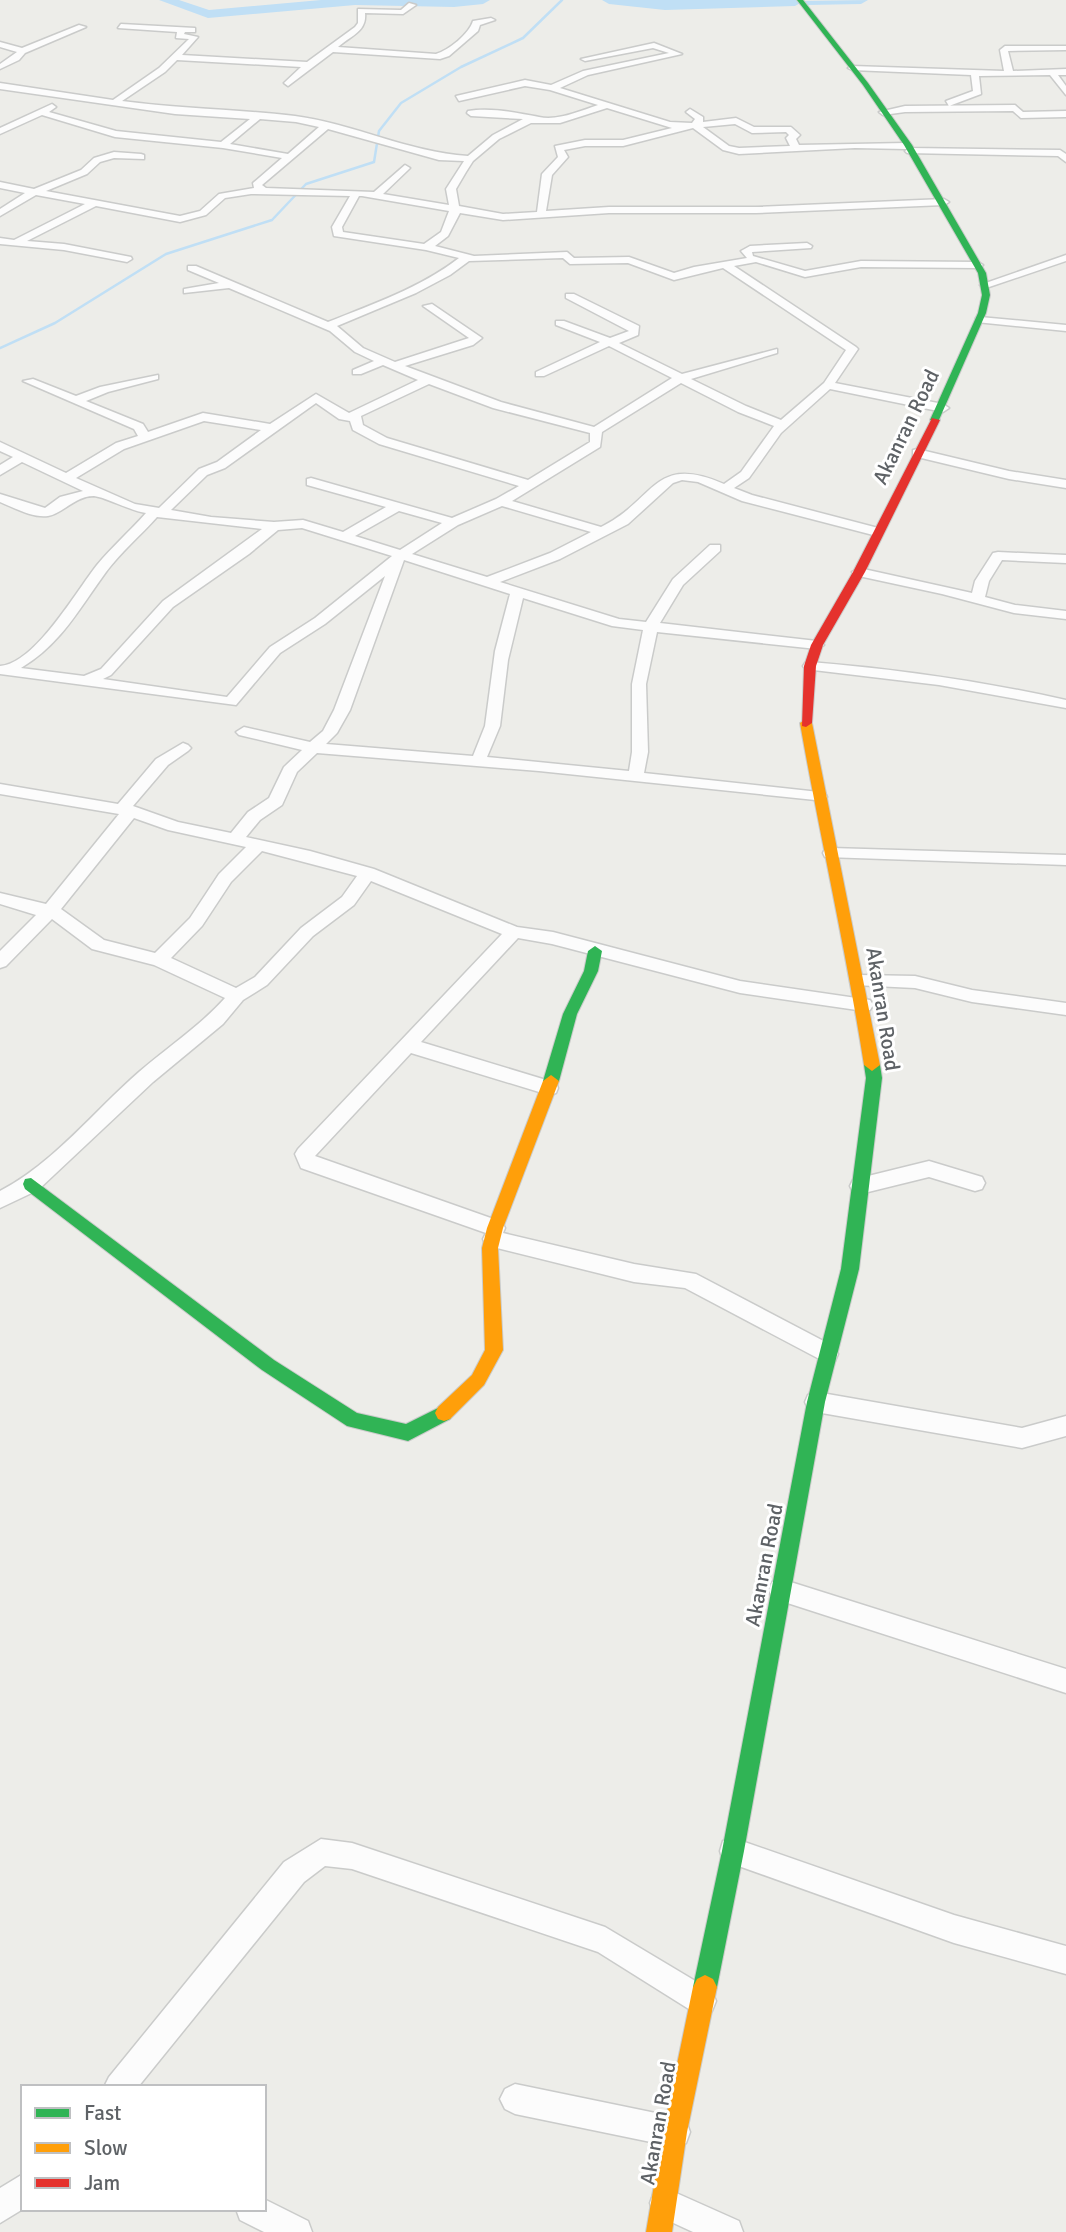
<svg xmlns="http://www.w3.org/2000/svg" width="1066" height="2232" viewBox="0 0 1066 2232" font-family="Signika,sans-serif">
  <rect width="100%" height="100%" fill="#edede9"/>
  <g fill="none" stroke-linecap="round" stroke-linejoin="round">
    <!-- stream -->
    <path stroke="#c0dff5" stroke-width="2.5" d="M0,348L55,323L166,254L272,220L306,184L374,162L379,131L401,103L461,67L523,38L562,0"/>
    <!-- river -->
    <path fill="#c0dff5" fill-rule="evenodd" d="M159,0H179L209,10L321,0H490L483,4L454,7L355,5L208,18Z
      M602,0H800L802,2L795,6L665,10L609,4Z
      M868,0L861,4L808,5L801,1Z"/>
    <defs>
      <path id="street" d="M409,3L416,5L403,14L365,13C367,32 350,36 338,47L436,54C449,50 469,34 473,21L491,18L495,20L480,25L478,31L449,56L440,59L333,52L288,86L284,83L301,67L177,60L165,72L122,101C180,109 238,109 295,116C354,124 408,152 468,156L493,135L523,119L471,116L467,113L468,111C491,107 517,113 539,117C558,121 580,111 598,105L550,90L525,86L459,101L456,96L525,80L551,85L583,71L669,53L653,48L585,61L581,59L654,43L682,54L588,75L560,88L670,122L692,123L695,119L686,112L690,109L703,117V122L736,118L754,127H791L800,135L796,139L799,145L906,143L911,146L906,149L855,148L739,154L723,150L693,128L623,146H585L564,150L568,157L552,175L546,211L609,207H756L944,199L949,202L944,205L756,213H609L503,220L460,213L448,236L435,246L474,256L567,252L574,258L629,257L674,273L694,267L747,258L741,251L750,246L807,243L812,246L811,248L752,252L753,256L805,271L861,261L978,262L983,265L978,268L861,267L805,277L756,262L734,266L856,347L858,349L835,383L943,404L949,408L943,412L830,389L781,433L749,478L734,488L752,495L882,529V535L877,536L742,501L698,482L682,480L673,483L628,524L560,559L500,582L619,619L646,622L673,579L710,545H720V551L683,585L660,623L817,641L824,645L817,649L657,632L646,684L648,752L644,773L819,792L825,793L827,797L825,801L539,771L317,753L297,772L282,805L260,820L246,837L310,851L374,869L517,927L553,932L740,981L870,1000L873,1005L870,1010L864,1011L740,993L552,944L518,938L421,1042L556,1083L558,1088L556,1093L549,1095L411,1053L315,1156L502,1222L505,1228L503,1233L634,1264L696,1274L835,1347L838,1354L835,1361L827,1363L685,1288L634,1282L493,1247L486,1245L483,1239L486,1233L301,1168L295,1154L298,1149L502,934L371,881L354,905L313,936L267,985L243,1000L223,1024L153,1082L38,1190L0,1208V1191C54,1163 94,1111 139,1072C168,1047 200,1026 225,998L154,965L92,949L52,919L6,966L0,968V951L36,915L0,904V893L46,904L119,814L0,794V784L118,804L156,759L183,743L188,745L191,748L188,751L168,765L133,806L178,822L231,833L248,812L269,798L284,767L302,750L239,735L236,732L244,727L310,742L323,731L334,710L385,576L325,624L280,653L236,705L0,674V666C35,664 77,590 97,565C112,547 130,531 146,513C131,511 105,497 94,496C75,496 62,514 48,516C32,518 15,508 0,502V494L45,508L60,497L83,491L22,462L0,475V465L13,457L0,451V442L66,473L116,443L138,436L134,429L23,381L33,379L76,396L100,387L158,375V379L108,392L86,401L143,424L148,432L203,413L270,424L316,394L349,413L418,380L383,365L361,374H353V370L374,361L355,352L330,331L229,288L184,293V289L219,283L188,270V266H196L328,322C373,304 420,288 459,258L426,250L334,236L332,227L350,196L251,194L225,198L206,215L180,222L96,206L27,241L64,244L131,257L132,259L127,262L64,250L0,244V238L14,240L85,204L36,195L0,216V209L25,193L0,188V182L34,189L81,170L94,158L114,152L141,154L144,155V159L114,158L100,162L87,174L46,191L180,216L200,211L219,194L254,188L253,183L282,158L223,148L115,137L42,115L0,134V128L52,104L56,107L49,112L116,131L221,142L250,119L175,114L0,89V83L113,100L159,68L189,39L176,38L177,32L118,28L121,24L195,28V32H185L184,34L198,37L182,55L307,62L355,27L358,23V9L401,10ZM607,108L672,128L623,140H585L555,146L558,157L542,174L537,212L503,214L459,206L456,189L466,172L473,161L499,139L531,123H560ZM260,119L296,122L319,127L288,154L230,144ZM735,124L752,133L786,132L789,135L786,138L790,146L739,148L729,146L703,127ZM328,129L439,160L464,161L446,189L449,205L383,194L408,170L410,168L405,165L374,192L266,188L262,185ZM359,196H362L449,211L441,232L424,244L343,232L342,227ZM563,258L570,264L628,263L674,280L723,268L846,350L824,383L781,420L746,406L691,379L777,353V349L682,374L619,343L638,335L639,326L574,294H566V298L629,331L610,338L564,321H556V325L600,342L536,372V376H544L609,346L672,378L594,427L501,402L405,366L473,345L482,338L432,304L423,306L469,338L395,362L363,348L337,326L416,293L450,275L469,261ZM681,383L738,412L774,426L741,472L724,484C653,453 656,500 601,527L512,501L600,447L602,432ZM429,384L493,408L590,433V442L528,480L387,438L363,425L361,416ZM316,403L339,419L350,421L353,430L379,444L519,486L496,499L452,518L311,478L307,479V485L386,507L343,532L303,520L274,522L211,517L171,510L207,475L225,468ZM204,421L261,430L217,462L199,469L159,508L135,504L76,478L124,449ZM502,506L591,532L550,553L487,577L412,554L458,525ZM399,511L442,523L400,550L355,536ZM157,517L262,529L163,601L101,669L84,676L21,668C61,644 79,609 106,572C121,552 141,535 157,517ZM302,528L392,556L315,618L270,647L227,697L103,679L111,675L173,607L249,554L278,530ZM404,560L510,594L495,651L485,726L473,756L326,744L337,733L350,710ZM523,598L612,626L643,630L632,684V752L629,771L487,757L500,726L508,660ZM134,818L168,830L246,847L219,874L190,918L155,953L104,940L61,909ZM262,851L357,876L342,897L301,928L255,977L236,988L171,958L202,926L231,882Z
        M79,25L86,27L25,53L19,60L0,69V64L17,52L0,47V42L22,48Z
        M1005,46H1066V50L1008,51L1013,71L1066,69V75H1058L1066,86V95L1050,75L979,76L981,94L949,106L946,101L973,91L971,75L852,70L848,68L852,66L1004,71L1000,50Z
        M1015,105L1023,112L1066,111V117L1021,118L1013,111L905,112L883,115L879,112L905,106Z
        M910,148L1060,150L1066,154V162L1058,156L907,153L905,151Z
        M1066,255V261L989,287L980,285Z
        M980,317L1066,325V331L976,322V318Z
        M917,449L1009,471L1066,480V488L1009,479L913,456V450Z
        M998,552L1066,555V563L1002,560L989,581L985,597L1015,605L1066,611V619L1014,613L942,594L854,575L852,572L859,568L972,593L975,581L993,553Z
        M810,662C896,669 981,681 1066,700V708L939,685L805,669L803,666L805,663Z
        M831,848L1066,855V865L825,857L823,853L825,849Z
        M860,975L915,976L972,990L1066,1003V1015L972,1002L915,988L854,985L851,981L854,977Z
        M929,1161L982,1177L985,1183L982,1189L975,1191L929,1177L860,1194L853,1192L850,1186L853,1180L860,1178Z
        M816,1392L1022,1428L1066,1416V1436L1022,1448L816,1412L808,1409L805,1402L808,1395Z
        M781,1579L1066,1669V1693L772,1598L769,1590L772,1582Z
        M733,1838L954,1915L1066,1946V1974L954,1943L733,1864L723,1861L720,1851L723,1841Z
        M321,1839L352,1843L605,1927L712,1991L716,2001L712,2011L702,2015L692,2011L598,1952L352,1869L325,1866L304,1882L138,2087H104L109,2077L284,1862Z
        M515,2084L675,2117L686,2121L690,2132L686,2143L675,2147L515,2114L505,2109L500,2099L505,2089Z
        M23,2174V2209L0,2223V2188Z
        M665,2188L739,2221L743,2232H693L654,2214L650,2203L654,2192Z
        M264,2199L308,2221L312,2232H264L240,2220L236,2209H264Z"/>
      <path id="fast" d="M797,0H803L868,83L912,145L986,273L990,295L986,313L938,422L930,420L978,313L982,295L978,273L904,145L863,85Z
        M595,946L602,951L598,971L577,1014L559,1081L551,1087L546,1085L543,1081L563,1014L584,971L588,951Z
        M872,1059L880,1065L882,1078L859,1269L825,1402L744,1851L717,1987L713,1995L705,1999L697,1995L693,1987L722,1851L807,1402L841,1269L866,1078L864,1065Z
        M31,1178L274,1360L357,1413L406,1424L444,1405L450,1407L453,1413L450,1419L408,1441L347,1426L262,1370L25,1189L23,1184L25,1179Z"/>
      <path id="slow" d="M806,719L812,723L880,1065L872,1071L864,1065C846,950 820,837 800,723Z
        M551,1075L559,1081L503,1228L498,1248L503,1350L484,1385L450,1419L444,1421L438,1419L435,1413L438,1407L472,1375L485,1350L482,1248L487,1228L543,1081Z
        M705,1975L713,1979L717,1987L687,2132L672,2232H646L663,2132L693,1987L697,1979Z"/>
      <path id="jam" d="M932,418L940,420L865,572L823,645L816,666L812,723L806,727L802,726L804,666L811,645L853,572Z"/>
    </defs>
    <!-- street casing -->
    <use href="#street" stroke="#cacbca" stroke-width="3"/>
    <!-- fast casing -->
    <use href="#fast" stroke="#cacbca" stroke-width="2"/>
    <!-- slow casing -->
    <use href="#slow" stroke="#cacbca" stroke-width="2"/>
    <!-- jam casing -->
    <use href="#jam" stroke="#cacbca" stroke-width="2"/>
    <!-- street -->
    <use href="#street" fill="#fcfcfc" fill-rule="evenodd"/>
    <!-- fast -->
    <use href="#fast" fill="#30b455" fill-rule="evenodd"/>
    <!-- slow -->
    <use href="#slow" fill="#ff9f0a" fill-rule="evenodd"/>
    <!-- jam -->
    <use href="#jam" fill="#e5322d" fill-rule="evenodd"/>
  </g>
  <g text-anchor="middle" stroke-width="6" stroke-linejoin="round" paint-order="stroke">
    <!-- street labels -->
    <g font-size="21" fill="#5e6266" stroke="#fff">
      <text transform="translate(906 427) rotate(-64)" y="7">Akanran Road</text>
      <text transform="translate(883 1009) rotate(81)" y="7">Akanran Road</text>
      <text transform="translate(764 1565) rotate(-79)" y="7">Akanran Road</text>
      <text transform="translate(658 2123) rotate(-80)" y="7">Akanran Road</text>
    </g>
  </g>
  <!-- legend -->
  <rect x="21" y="2085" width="245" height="126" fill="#ffffff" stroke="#bfc0c2" stroke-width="2"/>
  <rect x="35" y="2108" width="35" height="10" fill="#30b455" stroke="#bfc0c2" stroke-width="2"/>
  <text x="84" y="2120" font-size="21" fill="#5e6266">Fast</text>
  <rect x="35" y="2143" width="35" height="10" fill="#ff9f0a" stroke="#bfc0c2" stroke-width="2"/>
  <text x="84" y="2155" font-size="21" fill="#5e6266">Slow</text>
  <rect x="35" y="2178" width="35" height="10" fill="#e5322d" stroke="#bfc0c2" stroke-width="2"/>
  <text x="84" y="2190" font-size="21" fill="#5e6266">Jam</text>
</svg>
